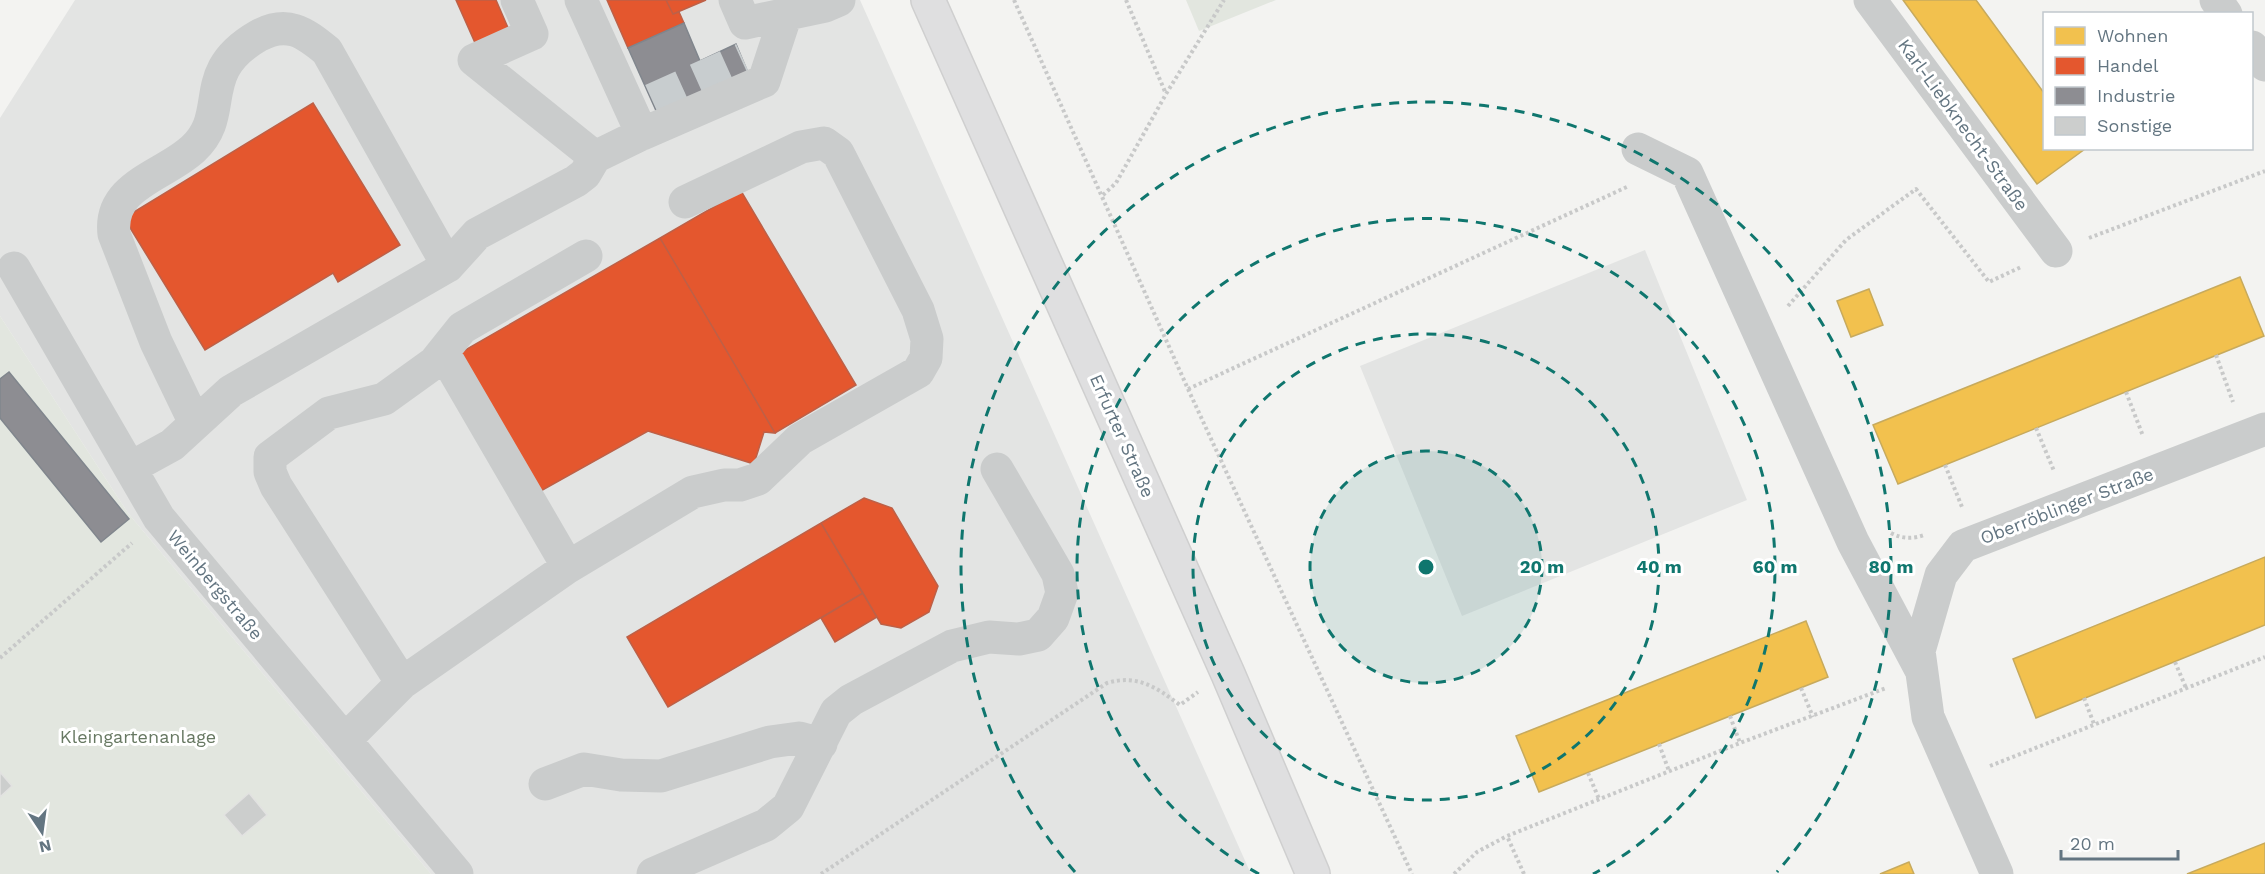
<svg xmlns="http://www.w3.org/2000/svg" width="2265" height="874" viewBox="0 0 2265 874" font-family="'Work Sans',sans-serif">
  <rect width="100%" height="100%" fill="#f3f3f1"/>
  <!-- built -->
  <path fill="#e3e4e3" d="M75,0H860L1251,874H431L128,513L0,316V118Z
    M1645,250L1747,500L1462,616L1360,366Z"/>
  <!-- green -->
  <path fill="#e2e6df" d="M1186,0H1276L1199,31Z
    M0,316L128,513L431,874H0Z"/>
  <!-- homes -->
  <path fill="#f2c14e" stroke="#c7aa5d" stroke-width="1.5" d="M1903,0H1976L2044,93V148L2085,149L2037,184Z
    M2240,277L2264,336L1898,484L1873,425Z
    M1869,289L1883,325L1851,337L1837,301Z
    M2265,557V625L2036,718L2013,659Z
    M1806,621L1828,677L1539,792L1516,736Z
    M2265,843V874H2187Z
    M1909,862L1914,874H1880Z"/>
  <!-- shops -->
  <path fill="#e4572e" stroke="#bd6047" stroke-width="1.5" d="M456,0H496L509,30L476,45Z
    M607,0H666L673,14L679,12L684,23L628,48Z
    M666,0H706L673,14Z
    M313,103L400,245L338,282L333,273L205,350L124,218Z
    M741,191L856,385L775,433L660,238Z
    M660,238L775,433L764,432L754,464L648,431L539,492L460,353Z
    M864,498L892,508L938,586L929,612L901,628L881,624L821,523Z
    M821,523L863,593L668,707L627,637Z
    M863,593L877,617L835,642L821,618Z"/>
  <!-- industry -->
  <path fill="#8d8d92" stroke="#80868d" stroke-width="1.5" d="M684,23L700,61L736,44L749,75L658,115L628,48Z
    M9,372L129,519L101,542L0,418V379Z"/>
  <!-- building -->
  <path fill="#cccecd" stroke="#e2e2e1" stroke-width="1.5" d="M0,772L12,786L0,797Z
    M249,793L267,815L242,836L224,815Z"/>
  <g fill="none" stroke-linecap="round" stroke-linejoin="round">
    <!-- minor-tunnel -->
    <path stroke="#c8cdcf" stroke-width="33" stroke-dasharray="33 16" stroke-linecap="butt" d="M652,100L743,59"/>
    <defs>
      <path id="major" d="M928,0L1228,674L1313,874"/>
    </defs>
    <!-- major casing -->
    <use href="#major" stroke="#cfcfcf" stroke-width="36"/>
    <!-- path -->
    <path stroke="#c8c9c9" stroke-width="4" stroke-dasharray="3 3" stroke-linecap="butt" d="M1014,0L1188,389L1412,874
      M1126,0L1166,94
      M1103,195L1116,183L1166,94L1224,0
      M2089,238L2265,171
      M1788,306L1846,240L1916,189L1989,282L2021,267
      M2216,355L2233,402
      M1188,389L1629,186
      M2126,392L2143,436
      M2036,428L2054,471
      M1945,465L1962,507
      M1891,533C1902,539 1913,539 1924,535
      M0,658L132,543
      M2175,662L2186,688
      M1801,688L1813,717
      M2084,698L2094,724
      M1730,716L1740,743
      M1659,744L1669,771
      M1990,766L2265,657
      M1588,773L1599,799
      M821,874L1107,683C1137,674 1156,687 1180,705L1198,692
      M1454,874L1477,852L1507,836
      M1524,874L1507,836L1740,743L1886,688"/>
    <!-- minor -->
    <path stroke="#cacccc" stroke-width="33" d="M517,0L532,34L474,60L595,157L642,134
      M581,0L642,134L764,81L786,14
      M735,0L745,23L825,6L839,0
      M1870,0L2056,251
      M2216,0L2226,14
      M2252,47L2265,65
      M1638,149L1687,173L1853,542L1921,670
      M14,268L159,518L457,874
      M443,352L568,567
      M195,423L156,342L114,234C108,185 164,176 193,149C232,113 194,73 258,36C287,20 304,32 327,51L448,266
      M130,468L172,445L231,391L448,266L477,234L576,181L585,174L595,157
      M402,683L276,486L270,472V457L329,413L384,399L434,363L462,328L586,256
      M345,740L402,683L568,567L693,492L724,485H740L758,479L800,439L918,372L926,358L927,339L918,310L838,153L824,143L801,147L685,202
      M545,784L584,769L621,775L661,776L770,742L799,738L821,744
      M653,874L766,825L788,807L836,712L851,700L952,646L989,637L1019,639L1038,635L1053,618L1062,593L1058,574L997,469
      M1997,874L1928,717L1919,651L1941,575L1963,546L2265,429"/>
    <!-- major -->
    <use href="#major" stroke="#dfdfe0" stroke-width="33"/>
  </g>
  <!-- distance rings -->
  <circle cx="1426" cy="567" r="116" fill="#0f766e" fill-opacity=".12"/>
  <g fill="none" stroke="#0f766e" stroke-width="3" stroke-dasharray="10 8">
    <circle cx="1426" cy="567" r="116"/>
    <circle cx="1426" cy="567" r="233"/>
    <path d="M1259 874A349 349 0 1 1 1593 874"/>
    <path d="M1075 872A465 465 0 1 1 1777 872"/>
  </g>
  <g text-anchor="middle" stroke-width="6" stroke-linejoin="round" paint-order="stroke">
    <!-- street labels -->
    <g font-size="18" fill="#637581" stroke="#fff">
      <text transform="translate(1963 125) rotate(54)" y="6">Karl-Liebknecht-Straße</text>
      <text transform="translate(1122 436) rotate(66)" y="6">Erfurter Straße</text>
      <text transform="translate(2067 506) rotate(-21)" y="6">Oberröblinger Straße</text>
      <text transform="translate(215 585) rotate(50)" y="6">Weinbergstraße</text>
    </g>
    <!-- park labels -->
    <g font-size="18" fill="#677862" stroke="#fff">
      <text x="138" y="743">Kleingartenanlage</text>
    </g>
  </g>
  <circle cx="1426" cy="567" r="9" fill="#0f766e" stroke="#fff" stroke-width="3"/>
  <g font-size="18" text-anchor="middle" font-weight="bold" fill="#0f766e" stroke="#fff" stroke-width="6" stroke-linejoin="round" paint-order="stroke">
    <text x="1542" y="573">20 m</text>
    <text x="1659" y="573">40 m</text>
    <text x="1775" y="573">60 m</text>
    <text x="1891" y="573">80 m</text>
  </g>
  <!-- legend -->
  <rect x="2043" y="12" width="210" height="138" fill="#ffffff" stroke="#c1c8cd" stroke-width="1.5"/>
  <rect x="2055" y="27" width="30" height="18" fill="#f2c14e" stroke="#c1c8cd" stroke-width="1.5"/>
  <text x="2097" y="42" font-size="18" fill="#637581">Wohnen</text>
  <rect x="2055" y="57" width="30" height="18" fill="#e4572e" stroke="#c1c8cd" stroke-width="1.5"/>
  <text x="2097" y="72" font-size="18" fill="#637581">Handel</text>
  <rect x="2055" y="87" width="30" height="18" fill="#8d8d92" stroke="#c1c8cd" stroke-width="1.5"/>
  <text x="2097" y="102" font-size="18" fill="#637581">Industrie</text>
  <rect x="2055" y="117" width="30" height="18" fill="#cccecd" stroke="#c1c8cd" stroke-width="1.5"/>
  <text x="2097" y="132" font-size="18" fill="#637581">Sonstige</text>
  <!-- north arrow -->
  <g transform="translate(42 832) rotate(167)" stroke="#ffffff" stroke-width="4.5" paint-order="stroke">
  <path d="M0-4.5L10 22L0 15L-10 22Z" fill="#637581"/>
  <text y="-9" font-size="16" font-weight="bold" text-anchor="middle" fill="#637581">N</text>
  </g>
  <!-- scale -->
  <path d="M2061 850v9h117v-9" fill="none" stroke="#637581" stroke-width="3"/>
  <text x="2070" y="850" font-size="18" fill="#637581" stroke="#ffffff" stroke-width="4.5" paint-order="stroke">20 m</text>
</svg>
